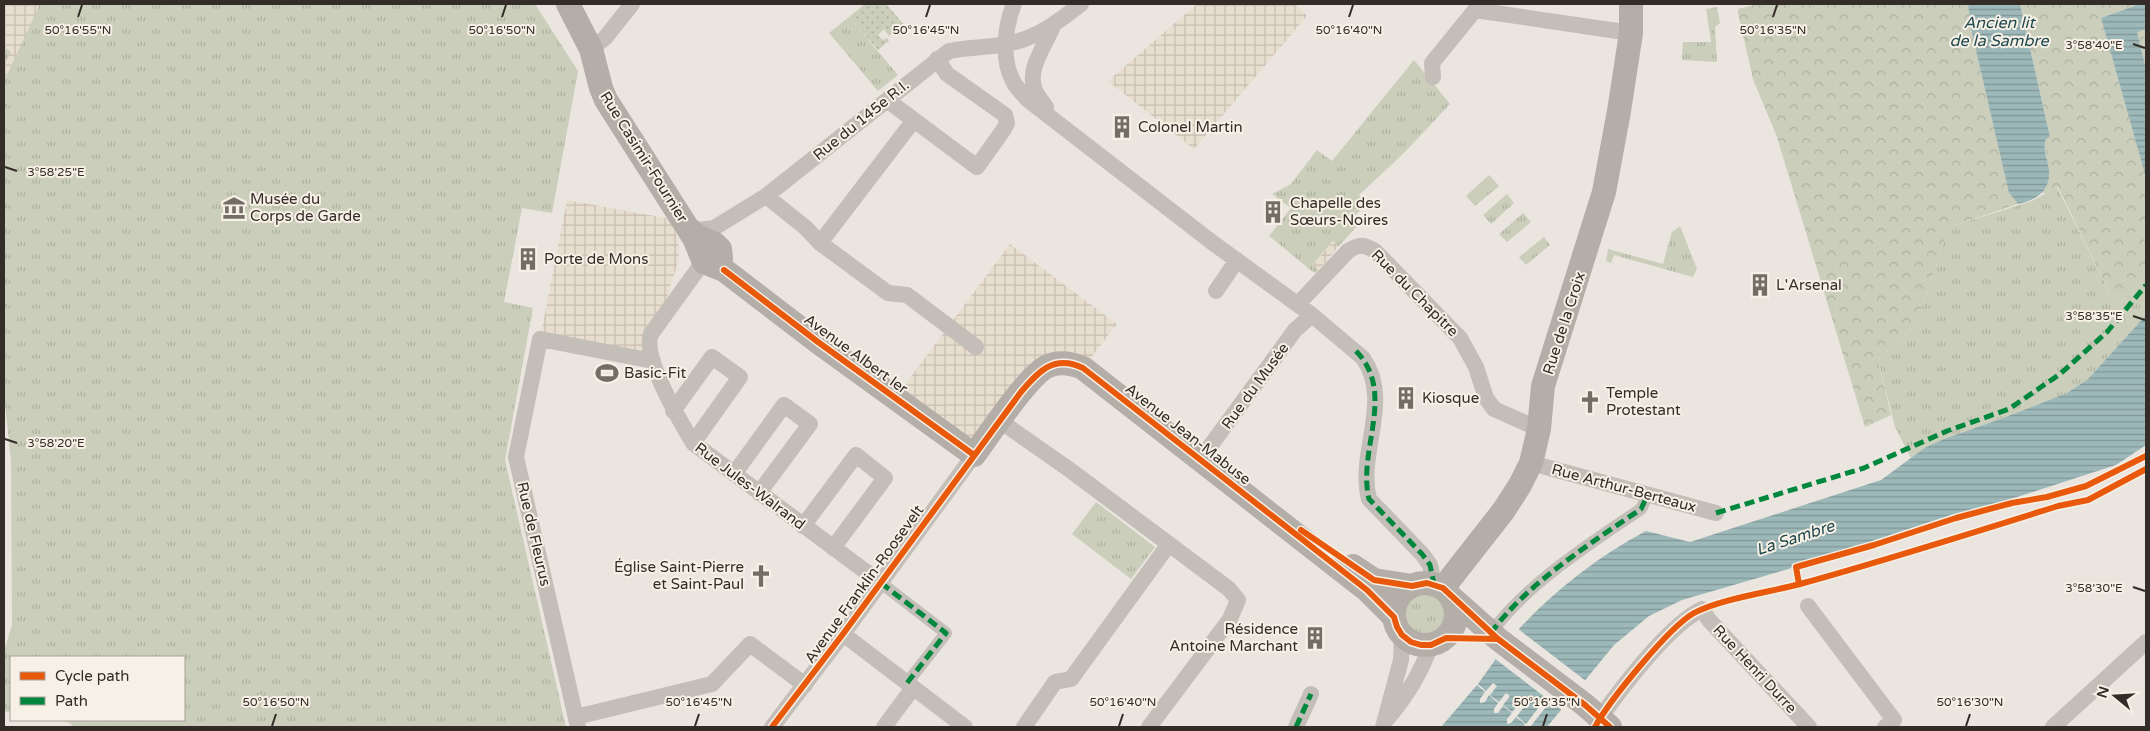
<svg xmlns="http://www.w3.org/2000/svg" width="2150" height="731" viewBox="0 0 2150 731" font-family="'Varela Round',sans-serif">
  <defs>
    <pattern id="grass-tufts" width="24" height="20" patternUnits="userSpaceOnUse" patternTransform="scale(1.25)"><rect width="24" height="20" fill="#caceba"/><path d="M3 7l-1-3M5 7V3M7 7l1-3M15 17l-1-3M17 17v-4M19 17l1-3" fill="none" stroke="#aeb1a0"/></pattern>
    <pattern id="forest-crowns" width="20" height="18" patternUnits="userSpaceOnUse" patternTransform="scale(1.25)"><rect width="20" height="18" fill="#caceba"/><path d="M2 6a3 3 0 1 1 6 0M12 15a3 3 0 1 1 6 0" fill="none" stroke="#aeb1a0"/></pattern>
    <pattern id="garden-dots" width="8" height="8" patternUnits="userSpaceOnUse" patternTransform="scale(1.25)"><rect width="8" height="8" fill="#caceba"/><path d="M2 2h.1M6 6h.1" fill="none" stroke="#aeb1a0" stroke-width="1.8" stroke-linecap="round"/></pattern>
    <pattern id="plaza-grid" width="8" height="8" patternUnits="userSpaceOnUse" patternTransform="scale(1.25)"><rect width="8" height="8" fill="#e8decf"/><path d="M0 4h8M4 0v8" fill="none" stroke="#c7bfb2"/></pattern>
    <pattern id="water-rules" width="6" height="5" patternUnits="userSpaceOnUse" patternTransform="scale(1.25)"><rect width="6" height="5" fill="#9db8b9"/><path d="M0 2.5h6" fill="none" stroke="#819696"/></pattern>
  </defs>
  <rect width="100%" height="100%" fill="#eae5df"/>
  <!-- grass -->
  <path fill="url(#grass-tufts)" d="M4,4H535L578,71L552,213L522,208L504,302L533,308L505,460L566,727H74L68,722L57,720H184V657H11V713L4,711V651L12,625L11,461L4,394Z
    M1717,7L1720,23L1715,27L1717,62L1682,60L1683,42H1711L1706,9Z
    M849,17L898,75L878,91L829,33Z
    M1414,60L1450,104L1405,152L1359,195L1366,204L1353,218L1357,226L1339,246L1333,241L1313,264L1319,270L1316,273L1313,272L1269,236L1291,208L1272,194L1291,184L1317,150L1332,161Z
    M1489,175L1499,186L1475,206L1466,196Z
    M2057,187L2115,304L2129,297L2146,275V315L2088,379L2067,393L2003,418L1944,439L1926,447L1911,458L1895,427L1878,359L1916,325L1949,227L2032,201Z
    M1507,194L1514,203L1491,224L1483,215Z
    M1523,213L1531,222L1507,242L1499,234Z
    M1680,226L1697,269L1693,277L1614,255L1611,263L1606,261L1608,249L1663,264L1672,232Z
    M1544,237L1550,245L1526,265L1519,257Z
    M1096,502L1155,547L1131,579L1072,534Z
    M1404 615a21 21 0 1 1 42 0a21 21 0 1 1-42 0Z"/>
  <!-- forest -->
  <path fill="url(#forest-crowns)" d="M1758,4H1968L1971,29L2009,193L2018,204L1949,227L1916,325L1878,359L1891,415L1865,427L1777,137L1753,79L1738,13V9Z
    M2020,4H2140L2101,18L2146,178V275L2129,297L2115,304L2058,187L2046,193H2042L2049,172L2044,144L2046,139L2050,137Z
    M2146,29V69L2136,31Z"/>
  <!-- garden -->
  <path fill="url(#garden-dots)" d="M865,4H886L906,27L894,36L892,34L889,36L884,29L878,35L883,40L887,38L889,41L878,50L849,17Z"/>
  <!-- plaza -->
  <path fill="url(#plaza-grid)" d="M4,4H40L7,75L4,73V66L11,52L4,47Z
    M1197,4H1296L1307,16L1194,149L1108,81Z
    M567,200L671,219L678,240L679,259L659,323L653,361L540,339Z
    M1333,241L1339,246L1319,270L1313,265Z
    M1010,244L1117,324L1083,368L1055,364L974,455L895,398Z"/>
  <!-- water -->
  <path fill="url(#water-rules)" d="M1968,4H2020L2050,137L2046,139C2042,149 2048,160 2049,170C2051,190 2036,201 2018,204L2009,193L1971,29Z
    M2140,4H2146V29L2137,32L2146,69V178L2101,18Z
    M2146,315V445L2116,465L1857,549L1682,600L1649,616L1614,645L1547,727H1530L1550,702L1546,698L1526,724L1517,716L1524,707L1519,704L1512,712L1503,705L1510,696L1506,693L1499,702L1490,695L1497,686L1493,683L1486,691L1478,684C1491,666 1504,646 1519,629C1555,590 1599,556 1646,531L1690,542L1881,480L1926,447L1944,439L2003,418L2067,393L2088,379Z
    M1477,685L1485,692L1480,699V703L1485,702L1489,695L1498,703L1494,709V713H1498L1503,706L1512,713L1507,719V724L1511,723L1516,717L1525,724L1523,727H1441Z"/>
  <!-- pier -->
  <path fill="#eae5df" d="M1517,628L1586,681L1563,711L1494,658Z"/>
  <g fill="none" stroke-linecap="round" stroke-linejoin="round">
    <!-- pedestrian -->
    <path stroke="#c3beb8" stroke-width="12" d="M881,583L946,633L907,683
      M1491,633C1526,584 1591,543 1641,509L1648,494"/>
    <!-- minor -->
    <path stroke="#c3beb8" stroke-width="16" d="M1014,4C1005,26 1001,59 1013,81C1016,88 1023,94 1028,100L1213,243L1312,315L1363,358C1393,401 1357,452 1369,499L1422,554L1430,565L1434,584
      M1475,10L1631,33
      M591,49L605,38L632,4
      M1433,77L1432,63L1475,10
      M887,100L977,167L1004,129L1007,123L1005,115L947,74L937,59
      M1046,107C1043,102 1037,96 1035,90C1026,69 1046,45 1053,26
      M766,196L806,228L820,243L888,293L907,295L976,347
      M688,227L699,230L714,228L766,196L949,51C968,47 987,48 1006,44C1036,39 1058,22 1081,4
      M820,243L914,120
      M701,258L698,269L651,334C642,357 680,421 693,443L881,583
      M1216,291L1237,260
      M1298,304L1348,251C1359,244 1364,244 1375,251L1460,338L1476,367L1486,398L1494,409L1539,429
      M673,411L712,357L740,377L693,443
      M1000,421L1070,470L1229,589L1238,600L1230,619L1149,727
      M1200,460L1295,330L1312,315
      M1531,463L1716,513
      M734,474L784,405L810,424L759,493
      M803,526L856,455L885,478L833,548
      M1808,606L1894,720L1885,727
      M843,634L965,727
      M576,717L712,684L750,644L805,685
      M1388,718C1407,696 1421,672 1431,645
      M1600,718C1622,687 1669,625 1702,609L1709,620L1809,727
      M578,727L516,457L540,339L653,361
      M772,727L843,634L974,455
      M884,727L913,688
      M1024,727L1055,682L1071,679L1169,544
      M1296,727L1311,694
      M1383,727L1401,660L1402,635
      M2053,727L2146,642"/>
    <!-- secondary -->
    <path stroke="#b4aea9" stroke-width="24" d="M568,4L591,49L601,88L606,100L694,238L704,262L724,270L818,342L974,455C989,435 1026,378 1046,367C1058,361 1071,363 1083,368L1367,590L1394,617
      M688,228L697,236L715,244L720,249L721,258L715,263L711,264
      M1353,566L1374,580L1412,586
      M1394 614a31 31 0 1 1 62 0a31 31 0 1 1-62 0Z
      M1443,588L1504,510L1520,485L1531,463L1539,429L1543,386L1604,192L1619,111L1631,33V4
      M1452,598L1498,639L1585,705L1610,727"/>
    <!-- quiet -->
    <path stroke="#00873e" stroke-width="5" stroke-dasharray="10 5" stroke-linecap="butt" d="M1356,351C1397,393 1357,450 1369,499L1422,554L1430,565L1434,584
      M1716,513L1864,468L1947,431L2009,409L2060,374L2107,332L2146,285
      M881,583L946,633L907,683
      M1491,633C1526,584 1591,543 1641,509L1648,494
      M1296,727L1311,694"/>
    <defs>
      <path id="cycleway" d="M724,270L818,342L974,455
        M1301,530L1374,580L1412,586L1427,583L1443,588L1498,639L1585,705L1610,727
        M1799,584L1796,567L1874,545L1956,518L2012,503L2047,497L2086,486L2146,456
        M772,727L843,634L1021,392C1039,371 1054,354 1083,368L1367,590L1394,617L1397,627L1402,635L1411,642L1421,645H1431L1446,638L1498,639
        M1595,727C1609,701 1669,627 1694,613C1720,599 1770,592 1800,584C1887,560 1972,533 2058,506L2088,500L2146,469"/>
    </defs>
    <!-- cycleway casing -->
    <use href="#cycleway" stroke="#f7f0e6" stroke-width="9"/>
    <!-- cycleway -->
    <use href="#cycleway" stroke="#e8590c" stroke-width="6"/>
  </g>
  <!-- ticks -->
  <path fill="none" stroke="#332c27" stroke-width="2" d="M78,17L82,5M502,17L506,5M926,17L930,5M1349,17L1353,5M1773,17L1777,5M2133,44L2145,48M5,167L17,171M2133,316L2145,320M5,439L17,443M2133,587L2145,591M272,726L276,714M695,726L699,714M1119,726L1123,714M1543,726L1547,714M1966,726L1970,714"/>
  <!-- icons -->
  <defs>
    <symbol id="building-bare" viewBox="-9 -9 18 18"><path d="M-4-6H4V6H1V3H-1V6H-4ZM-2.5-4.3h1.7v1.8h-1.7ZM.8-4.3h1.7v1.8H.8ZM-2.5-1h1.7V.8h-1.7ZM.8-1h1.7V.8H.8Z" fill="#736d67" stroke="#f7f0e6" stroke-width="2.5" paint-order="stroke"/></symbol>
    <symbol id="museum-bare" viewBox="-9 -9 18 18"><path d="M0-6L6-3V-2H-6V-3ZM-5-1h2V3h-2ZM-1-1h2V3h-2ZM3-1h2V3H3ZM-6 4H6V6H-6Z" fill="#736d67" stroke="#f7f0e6" stroke-width="2.5" paint-order="stroke"/></symbol>
    <symbol id="stadium-bare" viewBox="-9 -9 18 18"><path d="M0-5a6.5 5 0 1 0 0 10a6.5 5 0 1 0 0-10ZM-3.5-1.8h7v3.6h-7Z" fill="#736d67" stroke="#f7f0e6" stroke-width="2.5" paint-order="stroke"/></symbol>
    <symbol id="church-bare" viewBox="-9 -9 18 18"><path d="M-1.2-6h2.4v3.5h3.3v2.4h-3.3V6h-2.4V-.1h-3.3v-2.4h3.3Z" fill="#736d67" stroke="#f7f0e6" stroke-width="2.5" paint-order="stroke"/></symbol>
  </defs>
  <g fill-rule="evenodd">
    <use href="#building-bare" x="1106" y="111" width="32" height="32"/>
    <use href="#museum-bare" x="218" y="192" width="32" height="32"/>
    <use href="#building-bare" x="1257" y="196" width="32" height="32"/>
    <use href="#building-bare" x="512" y="243" width="32" height="32"/>
    <use href="#building-bare" x="1744" y="269" width="32" height="32"/>
    <use href="#stadium-bare" x="591" y="357" width="32" height="32"/>
    <use href="#building-bare" x="1390" y="382" width="32" height="32"/>
    <use href="#church-bare" x="1574" y="386" width="32" height="32"/>
    <use href="#church-bare" x="745" y="560" width="32" height="32"/>
    <use href="#building-bare" x="1299" y="622" width="32" height="32"/>
  </g>
  <g text-anchor="middle" stroke-width="4" stroke-linejoin="round" paint-order="stroke">
    <!-- street labels -->
    <g font-size="15" fill="#332c27" stroke="#f7f0e6">
      <text transform="translate(861 120) rotate(-39)" y="5">Rue du 145e R.I.</text>
      <text transform="translate(644 157) rotate(58)" y="5">Rue Casimir-Fournier</text>
      <text transform="translate(1415 293) rotate(45)" y="5">Rue du Chapitre</text>
      <text transform="translate(1564 323) rotate(-72)" y="5">Rue de la Croix</text>
      <text transform="translate(856 354) rotate(36)" y="5">Avenue Albert Ier</text>
      <text transform="translate(1255 386) rotate(-54)" y="5">Rue du Musée</text>
      <text transform="translate(1188 434) rotate(38)" y="5">Avenue Jean-Mabuse</text>
      <text transform="translate(750 486) rotate(37)" y="5">Rue Jules-Walrand</text>
      <text transform="translate(1624 488) rotate(15)" y="5">Rue Arthur-Berteaux</text>
      <text transform="translate(534 534) rotate(77)" y="5">Rue de Fleurus</text>
      <text transform="translate(864 584) rotate(-54)" y="5">Avenue Franklin-Roosevelt</text>
      <text transform="translate(1755 669) rotate(47)" y="5">Rue Henri Durre</text>
    </g>
    <!-- poi labels -->
    <g font-size="15" fill="#332c27" stroke="#f7f0e6" text-anchor="start">
      <text x="1138" y="132">Colonel Martin</text>
      <text x="250" y="204">Musée du<tspan x="250" dy="17">Corps de Garde</tspan></text>
      <text x="1290" y="208">Chapelle des<tspan x="1290" dy="17">Sœurs-Noires</tspan></text>
      <text x="544" y="264">Porte de Mons</text>
      <text x="1776" y="290">L'Arsenal</text>
      <text x="624" y="378">Basic-Fit</text>
      <text x="1606" y="398">Temple<tspan x="1606" dy="17">Protestant</tspan></text>
      <text x="1422" y="403">Kiosque</text>
      <text x="744" y="572" text-anchor="end">Église Saint-Pierre<tspan x="744" dy="17">et Saint-Paul</tspan></text>
      <text x="1298" y="634" text-anchor="end">Résidence<tspan x="1298" dy="17">Antoine Marchant</tspan></text>
    </g>
    <!-- water labels -->
    <g font-size="16" font-style="italic" fill="#214a50" stroke="#f7f0e6">
      <text x="1999" y="28">Ancien lit<tspan x="1999" dy="18">de la Sambre</tspan></text>
      <text transform="translate(1795 537) rotate(-18)" y="6">La Sambre</text>
    </g>
  </g>
  <g font-size="12" text-anchor="middle" fill="#332c27" stroke="#f7f0e6" stroke-width="4" stroke-linejoin="round" paint-order="stroke">
    <text x="78" y="34">50°16'55"N</text>
    <text x="502" y="34">50°16'50"N</text>
    <text x="926" y="34">50°16'45"N</text>
    <text x="1349" y="34">50°16'40"N</text>
    <text x="1773" y="34">50°16'35"N</text>
    <text x="2094" y="49">3°58'40"E</text>
    <text x="56" y="176">3°58'25"E</text>
    <text x="2094" y="320">3°58'35"E</text>
    <text x="56" y="447">3°58'20"E</text>
    <text x="2094" y="592">3°58'30"E</text>
    <text x="276" y="706">50°16'50"N</text>
    <text x="699" y="706">50°16'45"N</text>
    <text x="1123" y="706">50°16'40"N</text>
    <text x="1547" y="706">50°16'35"N</text>
    <text x="1970" y="706">50°16'30"N</text>
  </g>
  <!-- border -->
  <rect width="2150" height="731" fill="none" stroke="#332c27" stroke-width="10"/>
  <!-- legend -->
  <rect x="10" y="656" width="175" height="65" fill="#f7f0e6" stroke="#a9a29a"/>
  <rect x="20" y="672" width="25" height="8" fill="#e8590c" stroke="#a9a29a"/>
  <text x="55" y="681" font-size="15" fill="#332c27">Cycle path</text>
  <rect x="20" y="697" width="25" height="8" fill="#00873e" stroke="#a9a29a"/>
  <text x="55" y="706" font-size="15" fill="#332c27">Path</text>
  <!-- north arrow -->
  <g transform="translate(2115 696) rotate(288)" stroke="#f7f0e6" stroke-width="4" paint-order="stroke">
  <path d="M0-4L9 19L0 12L-9 19Z" fill="#332c27"/>
  <text y="-8" font-size="14" font-weight="bold" text-anchor="middle" fill="#332c27">N</text>
  </g>
</svg>
